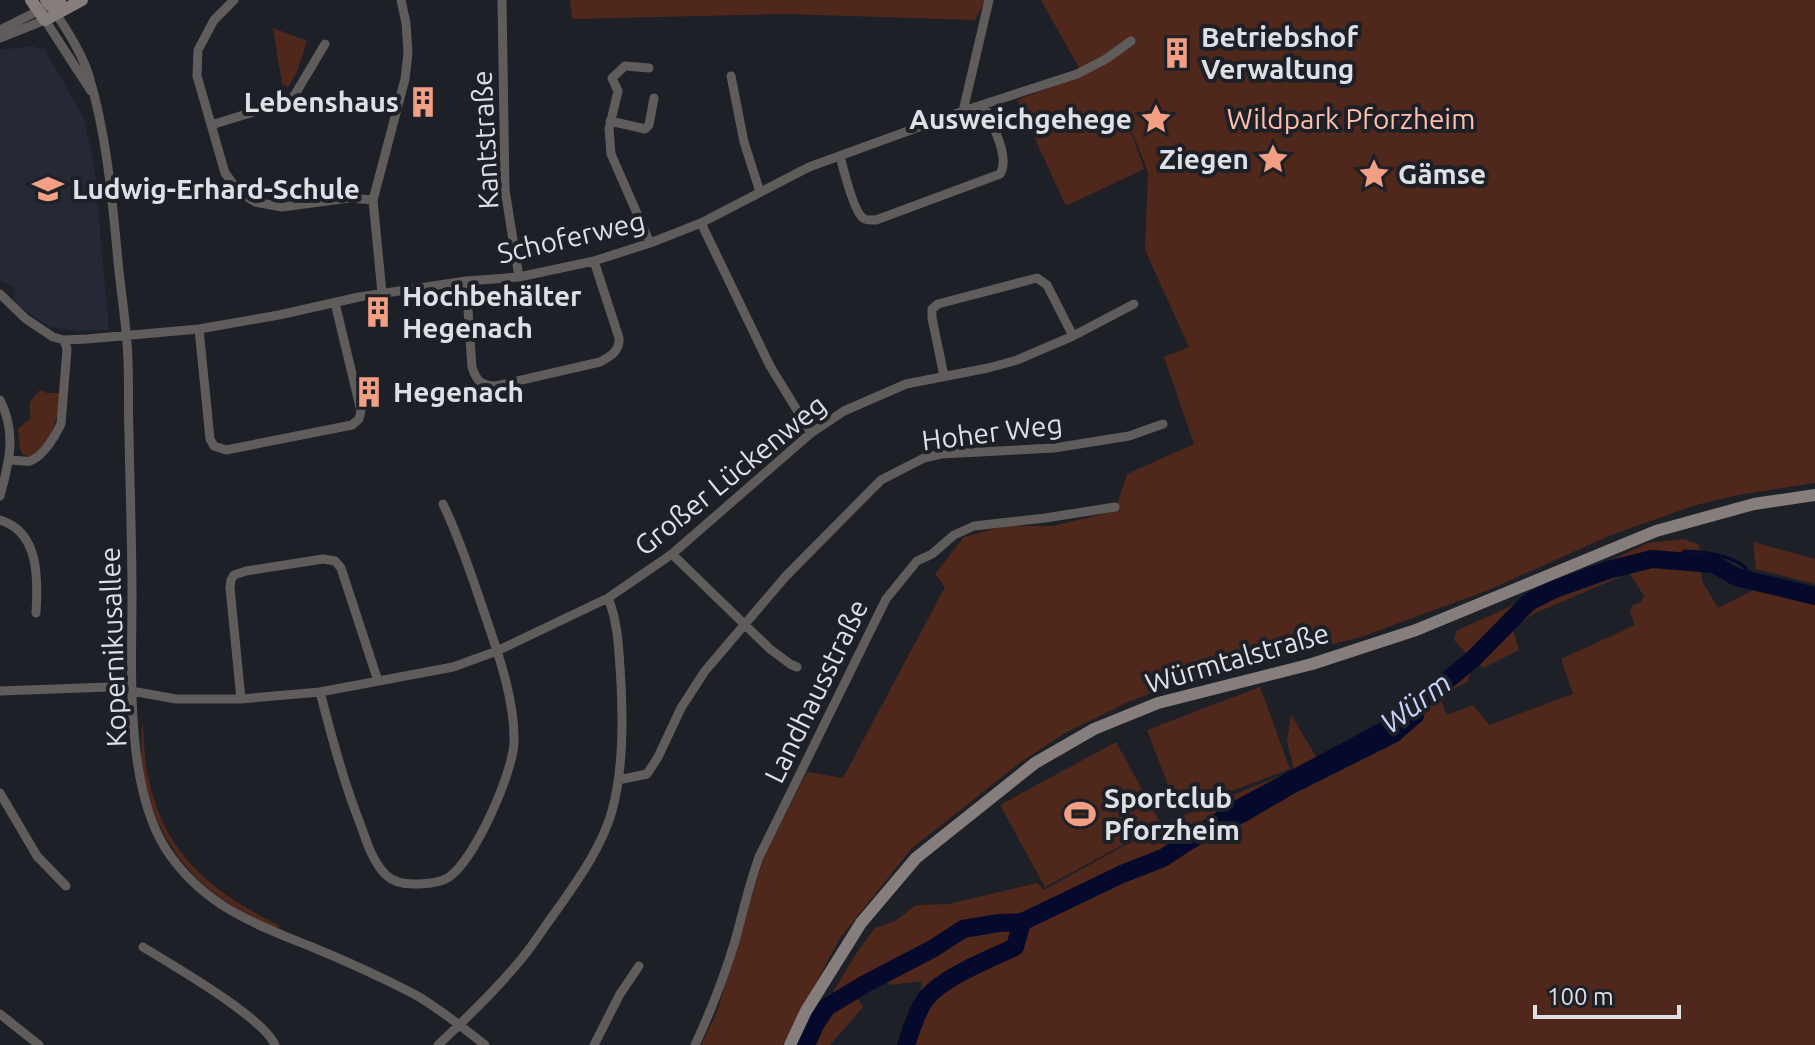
<svg xmlns="http://www.w3.org/2000/svg" width="1815" height="1045" viewBox="0 0 1815 1045" font-family="Ubuntu,sans-serif">
  <rect width="100%" height="100%" fill="#1e2027"/>
  <!-- built -->
  <path fill="#252935" d="M32,46L45,50L84,118L94,165L109,330L77,331L50,327L26,311L13,299L15,288L0,280V50Z"/>
  <!-- green -->
  <path fill="#4f281b" d="M570,0H986L975,20L786,14L572,19Z
    M1041,0H1815V483L1738,495L1696,505L1611,535L1486,591L1361,637L1183,681L1128,702L1065,733L1021,762L911,849L840,938L783,1045H701L717,1012L764,856L807,772L843,778L945,587L935,574L964,537L1005,526H1053L1115,511L1127,474L1194,444L1164,357L1189,347L1145,250L1148,172L1123,109L1144,169L1066,206L1017,100L1083,75Z
    M273,28L307,41L297,72L288,87L282,84Z
    M40,390L47,393H60C57,421 55,438 31,456L23,455L20,449L18,429L31,418C28,402 29,402 40,390Z
    M1684,539L1699,545L1702,581L1718,608L1759,587L1755,578V572L1815,588V1045H902L919,1002L922,981L890,985L879,973L839,994L833,992L856,954L875,928L895,921L916,905L949,904L1037,883L1044,890L1165,823L1294,770L1287,741L1291,715L1320,763L1373,733L1465,662L1470,675L1467,682L1442,695L1440,699L1447,715L1473,705L1489,725L1573,694L1561,659L1635,625L1630,613L1632,606L1641,602L1644,596L1629,573L1533,614L1513,629L1519,650L1483,668L1467,654L1454,640L1456,631L1648,543Z
    M1753,542L1815,559V584L1756,569Z
    M1260,687L1290,769L1178,811L1147,730Z
    M143,721C144,740 144,759 148,777C165,856 212,892 280,926L278,929C258,919 237,910 218,896C164,857 133,786 143,721Z
    M1116,742L1161,824L1045,887L1000,805Z
    M854,994L863,1007L830,1045H810C820,1019 832,1010 854,994Z"/>
  <g fill="none" stroke-linecap="round" stroke-linejoin="round">
    <!-- stream -->
    <path stroke="#050a2c" stroke-width="3" d="M1675,560L1684,551C1706,552 1727,554 1745,567L1747,571L1745,579"/>
    <!-- canal -->
    <path stroke="#050a2c" stroke-width="10" d="M1163,858L1246,816L1294,788L1396,737L1419,717"/>
    <!-- river -->
    <path stroke="#050a2c" stroke-width="18" d="M806,1045L816,1023L827,1007L865,984L934,948L963,929L999,923L1022,922L1122,874L1163,858L1236,810L1387,729L1472,660L1529,602L1555,589L1608,570L1652,559L1714,564L1736,577L1815,596
      M906,1045C911,1031 915,1016 923,1003C937,979 990,959 1015,947L1022,922"/>
    <!-- street -->
    <path stroke="#605c5b" stroke-width="9" d="M234,0L214,20L198,50L197,76L225,173L240,193L255,202L282,207L349,198L373,200
      M502,0L505,190L519,277
      M0,30L50,5C64,25 82,53 89,76C107,136 112,199 118,261C121,294 127,327 128,360C129,385 128,410 129,435C130,489 132,543 132,597C132,673 124,795 172,858C209,908 257,925 312,947C346,961 381,977 414,994C439,1008 462,1027 485,1045
      M0,38L45,20L91,91
      M649,68L625,66L612,78L618,91L609,129L611,154L650,243
      M731,76L744,142L760,192
      M963,111L989,0
      M610,121L645,129L649,125L654,98
      M211,125L283,103L294,96L325,44
      M840,156C843,168 854,212 863,218C867,221 871,220 876,220L1000,174C1011,157 991,123 984,105
      M701,223L770,366L811,433
      M466,281L472,367C476,380 481,386 496,386L600,362C611,356 620,351 619,338L594,261
      M382,293L373,200L405,79L408,53L406,23L401,0
      M0,294L26,319L53,337L64,340L87,339L199,329L279,315L359,297L466,281L519,277L594,261L650,243L701,223L809,167L963,111L1077,74L1106,59L1131,41
      M199,329L210,439L214,446L226,450L352,425L359,419L361,411L335,303
      M944,376L932,318V309L938,304L1037,278L1047,285L1073,336
      M0,400C17,433 9,463 0,496
      M10,460C15,460 25,462 30,461C44,456 55,436 61,424L67,349L64,340
      M0,520C40,532 38,580 36,613
      M672,554L770,649L790,664L797,667
      M0,691L109,687L176,699H241L320,692L453,667L497,651L608,598L672,554L811,433L844,411L906,384L988,368L1017,360L1073,336L1134,304
      M320,692C332,738 344,783 361,826C367,843 373,862 386,875C393,882 404,884 414,884C425,884 440,883 449,877C475,859 513,773 514,742C515,697 496,648 482,606C470,571 459,537 443,504
      M241,699L230,588L231,580L234,575L246,571L323,559L335,561L341,568L378,681
      M618,780L647,774L658,757L681,708L705,671L786,576L881,480L924,458L941,454L1054,448L1129,436L1163,424
      M0,793L37,856L66,886
      M143,947C172,965 263,1017 275,1045
      M0,1014L39,1045
      M438,1045C468,1017 498,988 523,957C536,941 547,923 559,907C580,877 602,846 612,811C623,770 623,725 621,683C619,656 619,624 608,598
      M594,1045L620,994L639,966
      M695,1045C711,1011 724,977 735,941C743,912 749,885 759,857L886,599L917,561L932,554L954,535L974,526L1045,518L1115,507"/>
    <!-- secondary -->
    <path stroke="#857e7c" stroke-width="12" d="M31,0L45,20L82,0
      M46,0L50,5L60,0
      M790,1045L806,1011L861,923L916,858L1035,763L1094,729L1158,703L1312,664L1416,630L1656,531L1754,504L1815,495"/>
  </g>
  <!-- icons -->
  <defs>
    <symbol id="building-bare" viewBox="-9 -9 18 18"><path d="M-4-6H4V6H1V3H-1V6H-4ZM-2.5-4.3h1.7v1.8h-1.7ZM.8-4.3h1.7v1.8H.8ZM-2.5-1h1.7V.8h-1.7ZM.8-1h1.7V.8H.8Z" fill="#f39f83" stroke="#1e2027" stroke-width="2.5" paint-order="stroke"/></symbol>
    <symbol id="sight-bare" viewBox="-9 -9 18 18"><path d="M0-6L1.8-2.2L6-1.7L2.9 1.2L3.7 5.4L0 3.3L-3.7 5.4L-2.9 1.2L-6-1.7L-1.8-2.2Z" fill="#f39f83" stroke="#1e2027" stroke-width="2.5" paint-order="stroke"/></symbol>
    <symbol id="school-bare" viewBox="-9 -9 18 18"><path d="M0-5L7-2L0 1L-7-2ZM-4 1L0 2.5L4 1V4Q0 6-4 4Z" fill="#f39f83" stroke="#1e2027" stroke-width="2.5" paint-order="stroke"/></symbol>
    <symbol id="stadium-bare" viewBox="-9 -9 18 18"><path d="M0-5a6.5 5 0 1 0 0 10a6.5 5 0 1 0 0-10ZM-3.5-1.8h7v3.6h-7Z" fill="#f39f83" stroke="#1e2027" stroke-width="2.5" paint-order="stroke"/></symbol>
  </defs>
  <g fill-rule="evenodd">
    <use href="#building-bare" x="1155" y="31" width="44" height="44"/>
    <use href="#building-bare" x="401" y="80" width="44" height="44"/>
    <use href="#sight-bare" x="1134" y="97" width="44" height="44"/>
    <use href="#sight-bare" x="1251" y="137" width="44" height="44"/>
    <use href="#sight-bare" x="1352" y="152" width="44" height="44"/>
    <use href="#school-bare" x="26" y="167" width="44" height="44"/>
    <use href="#building-bare" x="356" y="290" width="44" height="44"/>
    <use href="#building-bare" x="347" y="370" width="44" height="44"/>
    <use href="#stadium-bare" x="1058" y="792" width="44" height="44"/>
  </g>
  <g text-anchor="middle" stroke-width="8" stroke-linejoin="round" paint-order="stroke">
    <!-- poi labels -->
    <g font-size="28" font-weight="bold" fill="#dfe0e5" stroke="#1e2027" text-anchor="start">
      <text x="1201" y="47">Betriebshof<tspan x="1201" dy="32">Verwaltung</tspan></text>
      <text x="399" y="112" text-anchor="end">Lebenshaus</text>
      <text x="1132" y="129" text-anchor="end">Ausweichgehege</text>
      <text x="1249" y="169" text-anchor="end">Ziegen</text>
      <text x="1398" y="184">Gämse</text>
      <text x="72" y="199">Ludwig-Erhard-Schule</text>
      <text x="402" y="306">Hochbehälter<tspan x="402" dy="32">Hegenach</tspan></text>
      <text x="393" y="402">Hegenach</text>
      <text x="1104" y="808">Sportclub<tspan x="1104" dy="32">Pforzheim</tspan></text>
    </g>
    <!-- park labels -->
    <g font-size="28" fill="#ffbfaa" stroke="#1e2027">
      <text x="1351" y="129">Wildpark Pforzheim</text>
    </g>
    <!-- street labels -->
    <g font-size="28" fill="#dfe0e5" stroke="#1e2027">
      <text transform="translate(485 140) rotate(-93)" y="10">Kantstraße</text>
      <text transform="translate(571 237) rotate(-13)" y="10">Schoferweg</text>
      <text transform="translate(992 432) rotate(-7)" y="10">Hoher Weg</text>
      <text transform="translate(730 475) rotate(-39)" y="10">Großer Lückenweg</text>
      <text transform="translate(113 647) rotate(-92)" y="10">Kopernikusallee</text>
      <text transform="translate(1237 658) rotate(-16)" y="10">Würmtalstraße</text>
      <text transform="translate(816 691) rotate(-64)" y="10">Landhausstraße</text>
    </g>
    <!-- water labels -->
    <g font-size="30" font-style="italic" fill="#c6d4fe" stroke="#1e2027">
      <text transform="translate(1416 703) rotate(-37)" y="10">Würm</text>
    </g>
  </g>
  <!-- scale -->
  <path d="M1535 1005v12h144v-12" fill="none" stroke="#dfe0e5" stroke-width="4"/>
  <text x="1547" y="1005" font-size="24" fill="#dfe0e5" stroke="#1e2027" stroke-width="6" paint-order="stroke">100 m</text>
</svg>
